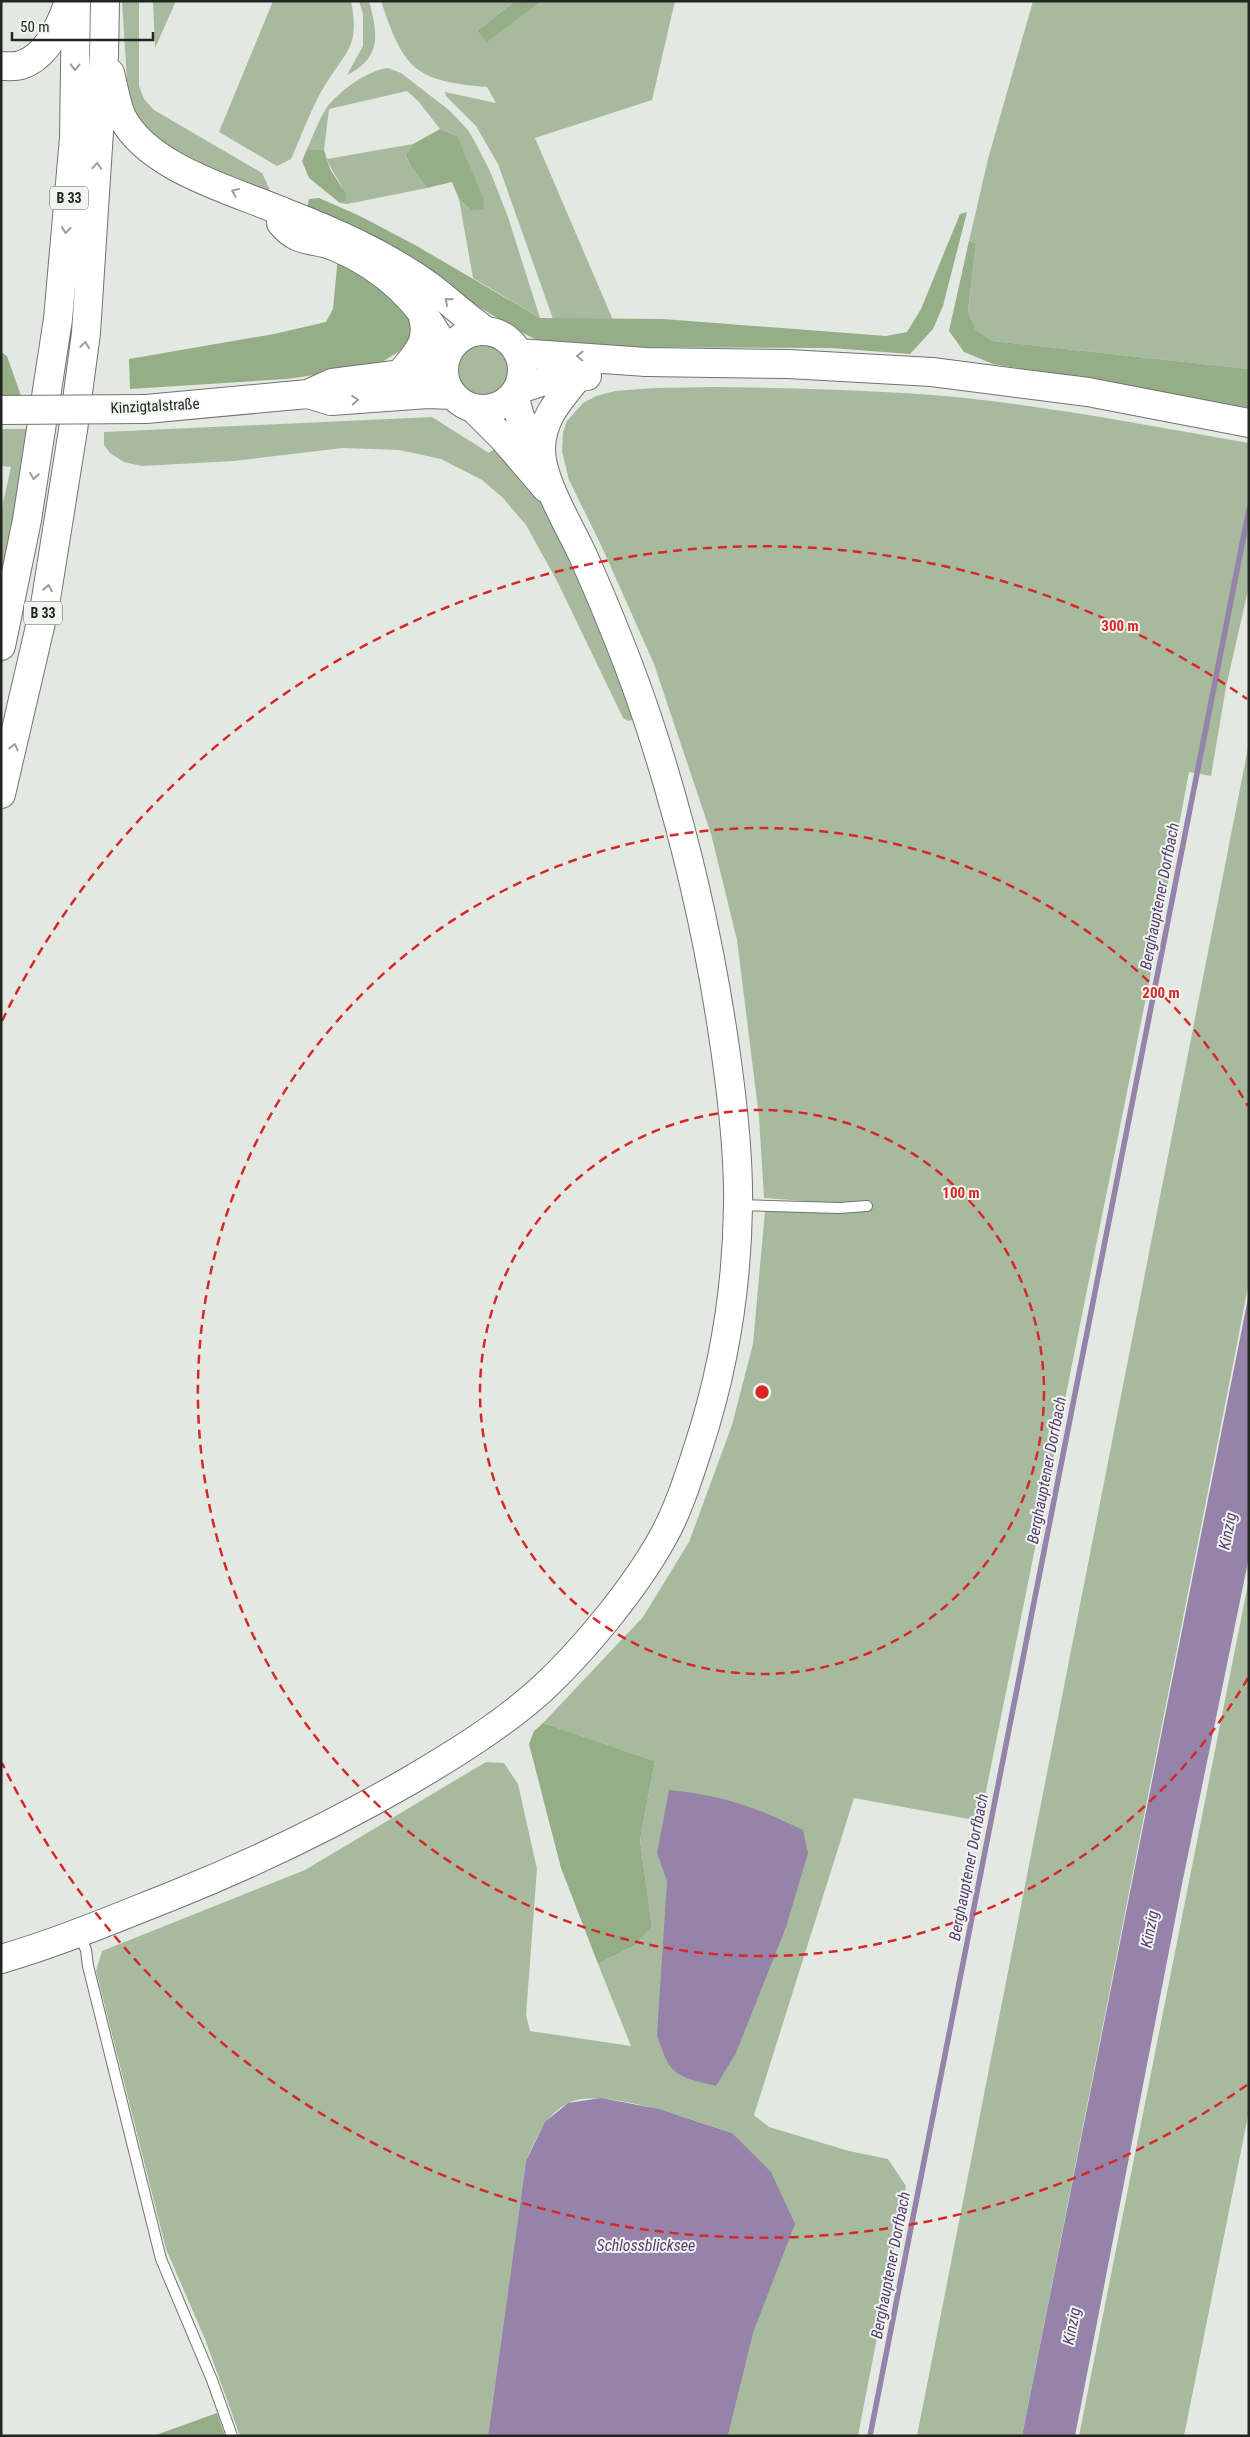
<svg xmlns="http://www.w3.org/2000/svg" width="1250" height="2437" viewBox="0 0 1250 2437" font-family="'Roboto Condensed',sans-serif">
  <rect width="100%" height="100%" fill="#e4e8e2"/>
  <!-- green -->
  <path fill="#a8ba9e" d="M122,1H139V86L144,99L154,110L262,173L270,190L268,195L165,154L129,112Z
    M153,1H176L155,48Z
    M273,1H351C360,46 347,50 325,85C311,108 302,135 291,159L277,166L219,132Z
    M359,1H369C378,35 382,57 347,75L363,46V14Z
    M381,1H515L477,31L487,41L542,1H675L652,100L535,138L613,320L553,319L498,164L476,126L446,96L445,92L496,103L487,87C415,81 404,70 381,1Z
    M1033,1H1249V369L992,341L976,330L968,311L976,243L969,241L988,159Z
    M388,68L401,73L449,110L468,130L475,142L490,171L508,217L540,318L473,278L459,199L471,210L457,136L440,129L419,102L407,91L329,109L324,150L307,149C313,136 319,119 327,107C341,90 366,71 388,68Z
    M413,144L406,157L411,167L427,188L347,204L340,203L345,200C346,187 331,172 327,159Z
    M455 370a29 29 0 1 1 58 0a29 29 0 1 1-58 0Z
    M713,387C794,388 875,390 956,397C1054,407 1152,426 1249,443V586L1226,687L1211,776L1189,772L1153,963L980,1821L854,1798L754,2115L769,2127L849,2151L888,2159L906,2186L858,2436H728L754,2330L732,2133C696,2121 602,2086 568,2103C545,2115 536,2140 526,2161L488,2436H240L205,2339L166,2249L96,1971L102,1951L305,1870L486,1762L504,1763L518,1784L537,1869L526,2015L530,2031L631,2046L598,1964L634,1946L652,1927L640,1840L655,1761L543,1723L643,1617L689,1542L732,1425L753,1344L765,1211L834,1213L831,1203L764,1198L759,1117L737,940L711,834L654,664L601,545L569,480L562,451L563,432L567,421L583,403L596,396L615,391L654,388Z
    M432,417L489,453L501,444L523,471L556,522L636,713L632,720L628,721L623,718L557,581L526,525L502,497L482,480L441,459L399,450L343,448L234,461L142,466L124,462L110,453L104,445V432Z
    M1,429H32L1,593V512L11,467L1,466Z
    M1249,743V1281L1236,1349L1022,2436H917Z
    M1249,1579V2111L1184,2436H1079Z"/>
  <!-- forest -->
  <path fill="#95ae87" d="M515,1H542L487,42L477,31Z
    M440,129L457,136L484,200L483,209L471,210L459,199L452,182L427,188L411,167L406,156L413,144Z
    M307,149L324,150L330,169L346,194V200L340,203L309,178L302,161Z
    M319,198L360,216L415,245L540,318L663,319L886,336L907,332L921,309L960,214L967,212L943,306L933,329L910,354L831,348L606,347L543,343L521,332L353,233L306,212L309,199Z
    M969,241L976,243L968,311L976,330L992,341L1249,369V408L993,364L964,352L949,331Z
    M338,256L408,301L413,338L398,352L374,367L286,379L130,389L129,359L274,334L326,322L333,309Z
    M1,352L7,356L21,396L1,395Z
    M543,1723L655,1761L640,1840L652,1927L634,1946L598,1964L561,1868L529,1744L534,1731Z
    M217,2413L225,2436H153Z"/>
  <!-- water -->
  <path fill="#9583aa" d="M1249,1293V1557L1182,1884L1075,2436H1022Z
    M669,1790C721,1795 756,1807 803,1830L808,1853L786,1927L736,2053L716,2086C675,2075 671,2078 657,2035L667,1881L657,1853Z
    M601,2098L659,2109L732,2133L771,2172L795,2224L754,2330L728,2436H488L526,2161L545,2122L568,2103Z"/>
  <g fill="none" stroke-linecap="round" stroke-linejoin="round">
    <!-- stream -->
    <path stroke="#9583aa" stroke-width="5.5" d="M870,2436L1249,509"/>
    <defs>
      <path id="lane" d="M739,1205L839,1208L867,1206
        M79,1934L86,1950L88,1966L161,2259L212,2380L232,2436"/>
      <path id="secondary" d="M444 370a39 39 0 1 1 78 0a39 39 0 1 1-78 0Z
        M447,353C423,304 386,268 336,247C313,237 299,245 281,223V211C333,231 386,254 432,288C450,302 467,318 486,331
        M518,353L646,362L788,364L932,372L1088,392L1249,423
        M401,373C420,350 431,340 421,310
        M519,386L520,389L541,382L587,376
        M308,394L331,401L428,394L452,395
        M514,395L520,417L541,457
        M146,409L308,394L332,383L426,371L444,364
        M474,409L503,438L546,488
        M1,1959C60,1942 116,1918 172,1896C254,1863 333,1825 409,1781C455,1754 502,1725 542,1689C584,1650 634,1589 662,1539C678,1511 689,1476 699,1445C724,1368 737,1287 738,1206C739,1156 733,1105 726,1055C710,941 684,829 648,720C630,666 608,612 585,560C572,530 540,480 541,448C542,418 559,400 577,378"/>
      <path id="highway" d="M1,66C7,66 15,67 21,65C47,57 61,25 69,1
        M110,73C114,87 116,105 122,117C148,168 231,190 281,211
        M1,646L27,520L58,319L74,138L76,1
        M1,794L45,605L73,430L86,333L104,54L105,1"/>
    </defs>
    <!-- lane casing -->
    <use href="#lane" stroke="#71746f" stroke-width="12"/>
    <!-- secondary casing -->
    <use href="#secondary" stroke="#71746f" stroke-width="30"/>
    <!-- highway casing -->
    <use href="#highway" stroke="#71746f" stroke-width="30"/>
    <!-- lane -->
    <use href="#lane" stroke="#fff" stroke-width="10"/>
    <!-- secondary -->
    <use href="#secondary" stroke="#fff" stroke-width="28"/>
    <!-- highway -->
    <use href="#highway" stroke="#fff" stroke-width="28"/>
    <defs>
      <path id="secondary-bridge" d="M1,410L146,409"/>
    </defs>
    <!-- secondary-bridge casing -->
    <use href="#secondary-bridge" stroke="#71746f" stroke-width="30" stroke-linecap="butt"/>
    <!-- secondary-bridge -->
    <use href="#secondary-bridge" stroke="#fff" stroke-width="28"/>
  </g>
  <!-- one-way arrows -->
  <defs><path id="oneway-chevron" d="M-2-3.5L2.5 0L-2 3.5" fill="none" stroke-width="1.6" stroke-linecap="round" stroke-linejoin="round" transform="scale(1.25)"/></defs>
  <g stroke="#9c9d9c">
    <use href="#oneway-chevron" transform="translate(75 67) rotate(91)"/>
    <use href="#oneway-chevron" transform="translate(97 166) rotate(-86)"/>
    <use href="#oneway-chevron" transform="translate(235 192) rotate(-158)"/>
    <use href="#oneway-chevron" transform="translate(66 230) rotate(95)"/>
    <use href="#oneway-chevron" transform="translate(448 301) rotate(-140)"/>
    <use href="#oneway-chevron" transform="translate(85 345) rotate(-82)"/>
    <use href="#oneway-chevron" transform="translate(580 356) rotate(-179)"/>
    <use href="#oneway-chevron" transform="translate(355 400) rotate(-4)"/>
    <use href="#oneway-chevron" transform="translate(34 476) rotate(99)"/>
    <use href="#oneway-chevron" transform="translate(48 588) rotate(-81)"/>
    <use href="#oneway-chevron" transform="translate(14 747) rotate(-77)"/>
  </g>
  <!-- distance rings -->
  <g fill="none" stroke="#d62828" stroke-width="2.5" stroke-dasharray="9 6">
    <circle cx="762" cy="1392" r="282"/>
    <path d="M1248 1678A564 564 0 1 1 1248 1106"/>
    <path d="M1247 2085A846 846 0 0 1 2 1763M2 1021A846 846 0 0 1 1247 699"/>
  </g>
  <g text-anchor="middle" stroke-width="4" stroke-linejoin="round" paint-order="stroke">
    <!-- shield labels -->
    <g fill="#f1f5ef" stroke="#616360" stroke-width="1">
      <rect x="50" y="186.5" width="38" height="23" rx="4"/>
      <rect x="24" y="601.5" width="38" height="23" rx="4"/>
    </g>
    <g font-size="14" font-weight="bold" fill="#232523">
      <text x="69" y="203">B 33</text>
      <text x="43" y="618">B 33</text>
    </g>
    <!-- street labels -->
    <g font-size="15" fill="#232523" stroke="#f1f5ef">
      <text transform="translate(155 406) rotate(-3)" y="5">Kinzigtalstraße</text>
    </g>
    <!-- water labels -->
    <g font-size="16" font-style="italic" fill="#573d72" stroke="#f1f5ef">
      <text transform="translate(1159 896) rotate(-79)" y="6">Berghauptener Dorfbach</text>
      <text transform="translate(1046 1470) rotate(-79)" y="6">Berghauptener Dorfbach</text>
      <text transform="translate(1227 1531) rotate(-79)" y="6">Kinzig</text>
      <text transform="translate(968 1867) rotate(-79)" y="6">Berghauptener Dorfbach</text>
      <text transform="translate(1149 1929) rotate(-79)" y="6">Kinzig</text>
      <text x="646" y="2251">Schlossblicksee</text>
      <text transform="translate(890 2265) rotate(-79)" y="6">Berghauptener Dorfbach</text>
      <text transform="translate(1071 2326) rotate(-79)" y="6">Kinzig</text>
    </g>
  </g>
  <circle cx="762" cy="1392" r="8" fill="#d62828" stroke="#f1f5ef" stroke-width="2.5"/>
  <g font-size="15" text-anchor="middle" font-weight="bold" fill="#d62828" stroke="#f1f5ef" stroke-width="4" stroke-linejoin="round" paint-order="stroke">
    <text x="1120" y="631">300 m</text>
    <text x="1161" y="998">200 m</text>
    <text x="961" y="1198">100 m</text>
  </g>
  <!-- border -->
  <rect width="1250" height="2437" fill="none" stroke="#232523" stroke-width="5"/>
  <!-- scale -->
  <path d="M12 32v8h141v-8" fill="none" stroke="#232523" stroke-width="2.5"/>
  <text x="20" y="32" font-size="15" fill="#232523" stroke="#f1f5ef" stroke-width="4" paint-order="stroke">50 m</text>
</svg>
